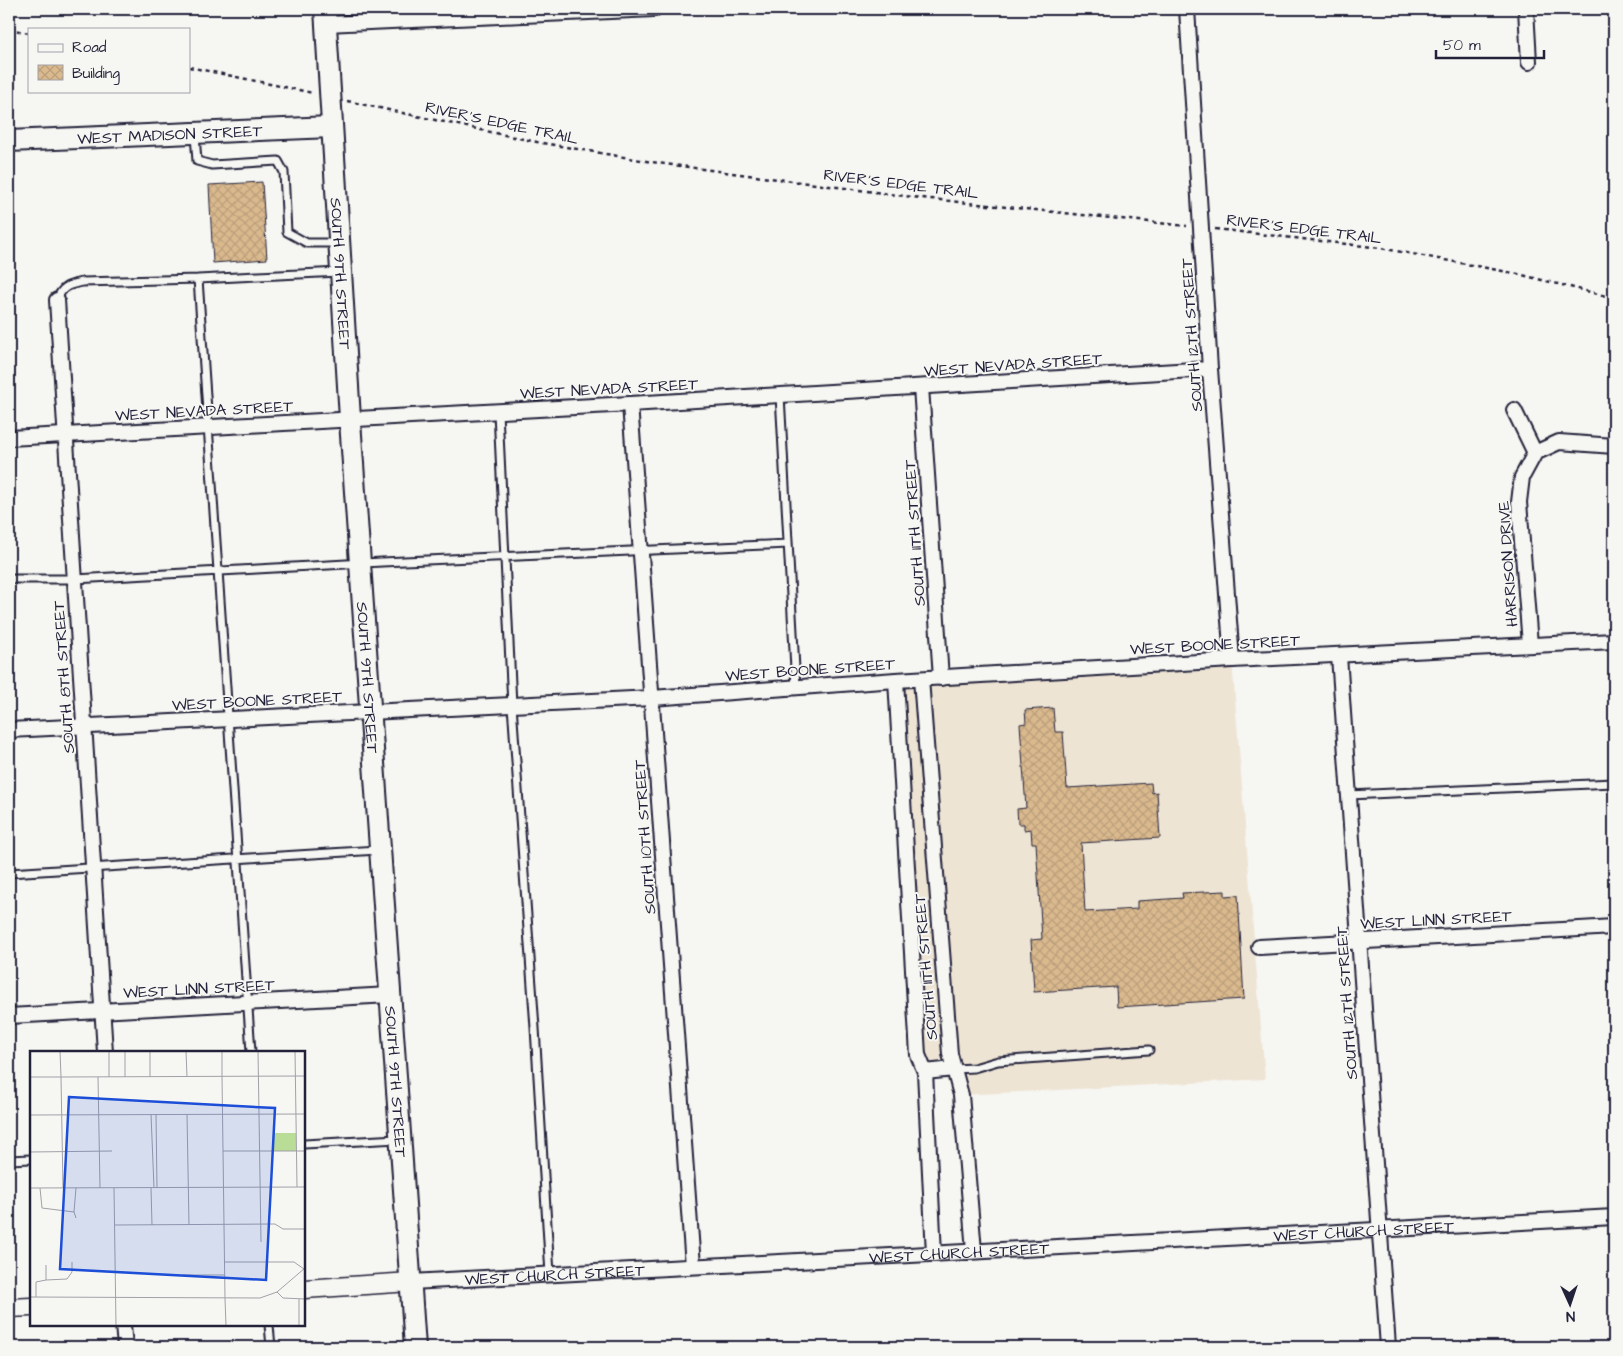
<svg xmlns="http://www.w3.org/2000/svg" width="1623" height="1356" font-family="'Architects Daughter',sans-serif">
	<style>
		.built { fill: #eee4d4 }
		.building { fill: url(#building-cross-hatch); stroke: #22223b }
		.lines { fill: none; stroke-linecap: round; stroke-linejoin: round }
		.service-casing { stroke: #22223b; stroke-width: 11 }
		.minor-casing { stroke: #22223b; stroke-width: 18 }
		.tertiary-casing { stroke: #22223b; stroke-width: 21 }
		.secondary-casing { stroke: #22223b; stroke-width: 24 }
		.path { stroke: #22223b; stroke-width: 2.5; stroke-dasharray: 4 4; stroke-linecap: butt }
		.service { stroke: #f6f6f2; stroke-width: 7 }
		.minor { stroke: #f6f6f2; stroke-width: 14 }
		.tertiary { stroke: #f6f6f2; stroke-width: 18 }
		.secondary { stroke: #f6f6f2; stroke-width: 20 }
		.labels { text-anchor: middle; stroke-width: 4; stroke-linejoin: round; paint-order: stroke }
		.street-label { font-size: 16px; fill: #22223b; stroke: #f6f6f2 }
		.inset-road { fill: none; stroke: #a1a1a9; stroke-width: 1 }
		.view { fill: #1d4ed8; fill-opacity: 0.15; stroke: #1d4ed8; stroke-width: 2.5 }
		.inset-edge { fill: none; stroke: #22223b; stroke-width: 2.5 }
	</style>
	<defs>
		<pattern id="building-cross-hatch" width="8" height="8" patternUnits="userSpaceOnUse" patternTransform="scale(1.25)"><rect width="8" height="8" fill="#dab98d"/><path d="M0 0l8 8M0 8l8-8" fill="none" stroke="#bb9f7b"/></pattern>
	</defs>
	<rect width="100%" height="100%" fill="#f6f6f2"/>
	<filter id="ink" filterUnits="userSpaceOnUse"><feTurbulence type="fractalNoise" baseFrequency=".02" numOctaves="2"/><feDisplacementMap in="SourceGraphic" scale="10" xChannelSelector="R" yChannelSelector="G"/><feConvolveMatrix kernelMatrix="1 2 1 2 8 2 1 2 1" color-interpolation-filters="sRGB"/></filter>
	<g filter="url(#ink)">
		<path class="built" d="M 1232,660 L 1265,1079 L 961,1095 L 924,1060 L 904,680 Z"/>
		<path class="building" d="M 262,182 L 267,259 L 213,263 L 209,185 Z
			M 1053,708 L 1055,732 L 1063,732 L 1067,788 L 1151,783 L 1152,793 L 1157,792 L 1160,838 L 1081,843 L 1085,912 L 1137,909 L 1137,901 L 1183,898 L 1182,893 L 1225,891 L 1225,896 L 1238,895 L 1244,999 L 1117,1007 L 1116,987 L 1034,992 L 1031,940 L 1042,939 L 1036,843 L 1032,843 L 1031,829 L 1024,830 L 1024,824 L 1018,824 L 1017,809 L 1026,808 L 1020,724 L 1026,723 L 1025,710 Z"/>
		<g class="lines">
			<g class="service-casing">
				<path id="service" d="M 195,135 L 197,161 L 212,165 L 278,161 L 284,172 L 287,232 L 307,243 L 338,243
					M 198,279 L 251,1052
					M 57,300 C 62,286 69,285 82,282 L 198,279 L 340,272
					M 780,395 L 796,687
					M 498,412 L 512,705 L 535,1028 L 550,1274
					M 9,579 L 75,579 L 382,562 L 788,544
					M 1349,795 L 1614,783
					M 9,873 L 378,850
					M 954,1069 L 974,1068 L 998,1061 L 1149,1050
					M 304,1144 L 398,1139
					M 9,1160 L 31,1159
					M 269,1325 L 271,1347"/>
			</g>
			<g class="minor-casing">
				<g id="minor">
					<path d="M 1187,9 L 1210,369 L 1232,660"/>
					<path d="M 1526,9 L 1529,62"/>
					<path d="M 326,24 L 654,9"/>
					<path d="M 57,300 L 105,1052"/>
					<path d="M 921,387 L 941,678"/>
					<path d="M 630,404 L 693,1266"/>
					<path d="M 1514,410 L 1535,453 L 1559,442 L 1614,446"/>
					<path d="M 9,438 L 630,404 L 1210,369"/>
					<path d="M 1530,645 L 1519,502 L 1522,477 L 1535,453"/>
					<path d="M 1339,656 L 1388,1347"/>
					<path d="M 921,679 L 950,1054 L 961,1095 L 974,1251"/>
					<path d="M 896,680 L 918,1055 L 925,1072 L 934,1254"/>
					<path d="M 9,730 L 652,698 L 896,680 L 1232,660 L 1614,641"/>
					<path d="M 1259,947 L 1614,927"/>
					<path d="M 9,1016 L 390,995"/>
					<path d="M 925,1072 L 954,1069"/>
					<path id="s1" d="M 411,1282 L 1614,1217"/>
					<path d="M 123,1325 L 125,1347"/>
				</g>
			</g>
			<g class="tertiary-casing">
				<path id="tertiary" d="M 304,1289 L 411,1282
					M 9,1308 L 31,1307"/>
			</g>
			<g class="secondary-casing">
				<g id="secondary">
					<path id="s2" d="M 325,9 L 351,435 L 415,1347"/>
					<path id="s3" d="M 9,141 L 331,127"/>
				</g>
			</g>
			<path class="path" d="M 9,29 L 29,33
				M 189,67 L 313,93
				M 347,101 L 537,142 L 658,163 L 912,197 L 1187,226
				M 1215,229 L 1381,248 L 1518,274 L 1614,298"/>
			<use href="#service" class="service"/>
			<use href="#minor" class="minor"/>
			<use href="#tertiary" class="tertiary"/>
			<use href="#secondary" class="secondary"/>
		</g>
	</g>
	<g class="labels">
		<g class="street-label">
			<text transform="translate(502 122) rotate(12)" y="6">RIVER'S EDGE TRAIL</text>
			<text dy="6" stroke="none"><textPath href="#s3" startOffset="161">WEST MADISON STREET</textPath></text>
			<text transform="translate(901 183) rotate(7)" y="6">RIVER'S EDGE TRAIL</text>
			<text transform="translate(1304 228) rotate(7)" y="6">RIVER'S EDGE TRAIL</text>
			<text dy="6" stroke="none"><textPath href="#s2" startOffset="265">SOUTH 9TH STREET</textPath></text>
			<text transform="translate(1191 335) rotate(-94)" y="6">SOUTH 12TH STREET</text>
			<text transform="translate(1013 364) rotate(-4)" y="6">WEST NEVADA STREET</text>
			<text transform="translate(609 388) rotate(-3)" y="6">WEST NEVADA STREET</text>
			<text transform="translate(204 410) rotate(-3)" y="6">WEST NEVADA STREET</text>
			<text transform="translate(914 533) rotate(-94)" y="6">SOUTH 11TH STREET</text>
			<text transform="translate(1507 564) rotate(-94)" y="6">HARRISON DRIVE</text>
			<text transform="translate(1215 644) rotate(-3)" y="6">WEST BOONE STREET</text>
			<text transform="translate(810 669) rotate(-4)" y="6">WEST BOONE STREET</text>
			<text transform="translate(63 677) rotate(-94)" y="6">SOUTH 8TH STREET</text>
			<text dy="6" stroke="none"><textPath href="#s2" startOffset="670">SOUTH 9TH STREET</textPath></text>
			<text transform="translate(257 700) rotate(-3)" y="6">WEST BOONE STREET</text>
			<text transform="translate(644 837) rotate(-94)" y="6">SOUTH 10TH STREET</text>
			<text transform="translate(1436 919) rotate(-3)" y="6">WEST LINN STREET</text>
			<text transform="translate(925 967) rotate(-95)" y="6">SOUTH 11TH STREET</text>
			<text transform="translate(199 988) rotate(-3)" y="6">WEST LINN STREET</text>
			<text transform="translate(1346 1003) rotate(-94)" y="6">SOUTH 12TH STREET</text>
			<text dy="6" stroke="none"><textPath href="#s2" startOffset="1075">SOUTH 9TH STREET</textPath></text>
			<text dy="6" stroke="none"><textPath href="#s1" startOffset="954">WEST CHURCH STREET</textPath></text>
			<text dy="6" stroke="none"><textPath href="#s1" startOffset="549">WEST CHURCH STREET</textPath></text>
			<text dy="6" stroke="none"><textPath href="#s1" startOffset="144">WEST CHURCH STREET</textPath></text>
		</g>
	</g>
	<g transform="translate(30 1051)">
		<rect width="275" height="275" fill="#f6f6f2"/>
		<path d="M 243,82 L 266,82 L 266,100 L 243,100 Z" fill="#b9dc96"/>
		<path class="inset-road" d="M 30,0 L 31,26 L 275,25M 79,0 L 79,26M 95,0 L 95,26M 120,0 L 120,26M 156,0 L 157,26M 192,0 L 192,25M 228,0 L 231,191M 265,0 L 267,136M 192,25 L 195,248M 0,26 L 31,26 L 33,137M 68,26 L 70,137M 121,63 L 124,137M 126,63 L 127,137M 157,63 L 159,174M 0,64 L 275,63M 193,100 L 275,100M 0,101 L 82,100M 0,137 L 275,136M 10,137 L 12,157 L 44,161 L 46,167M 84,137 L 86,275M 121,137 L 122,174M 44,161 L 46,137M 85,174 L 245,173 L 253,178 L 275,178M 195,211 L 264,211 L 274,218M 153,224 L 195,224M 16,229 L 37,228 L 42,221 L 42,211M 247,241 L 253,247 L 275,248M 0,246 L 230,247 L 247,241 L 275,217M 6,246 L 6,231 L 16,229 L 16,214M 195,248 L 196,275M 269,248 L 269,275"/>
		<path class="view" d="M 39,46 L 245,57 L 236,229 L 30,218 Z"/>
		<rect width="275" height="275" class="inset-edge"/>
	</g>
	<rect width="1623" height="1356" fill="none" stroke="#f6f6f2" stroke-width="30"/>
	<rect x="15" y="15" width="1593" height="1326" fill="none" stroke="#22223b" stroke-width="2" filter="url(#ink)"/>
	<rect x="28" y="28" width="162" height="65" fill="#f6f6f2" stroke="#a1a1a9"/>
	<rect x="38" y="44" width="25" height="8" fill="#f6f6f2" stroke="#a1a1a9"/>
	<text x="72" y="52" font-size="15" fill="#22223b">Road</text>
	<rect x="38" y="65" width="25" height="15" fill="url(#building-cross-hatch)" stroke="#a1a1a9"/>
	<text x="72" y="78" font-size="15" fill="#22223b">Building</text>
	<g transform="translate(1570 1304) rotate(177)" stroke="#f6f6f2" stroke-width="4" paint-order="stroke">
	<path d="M0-4L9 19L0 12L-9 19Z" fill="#22223b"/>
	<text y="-8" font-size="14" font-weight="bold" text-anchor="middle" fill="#22223b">N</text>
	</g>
	<path d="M1436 50v8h108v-8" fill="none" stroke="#22223b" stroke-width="2.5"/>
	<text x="1443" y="50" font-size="15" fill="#22223b" stroke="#f6f6f2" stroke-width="4" paint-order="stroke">50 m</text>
</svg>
